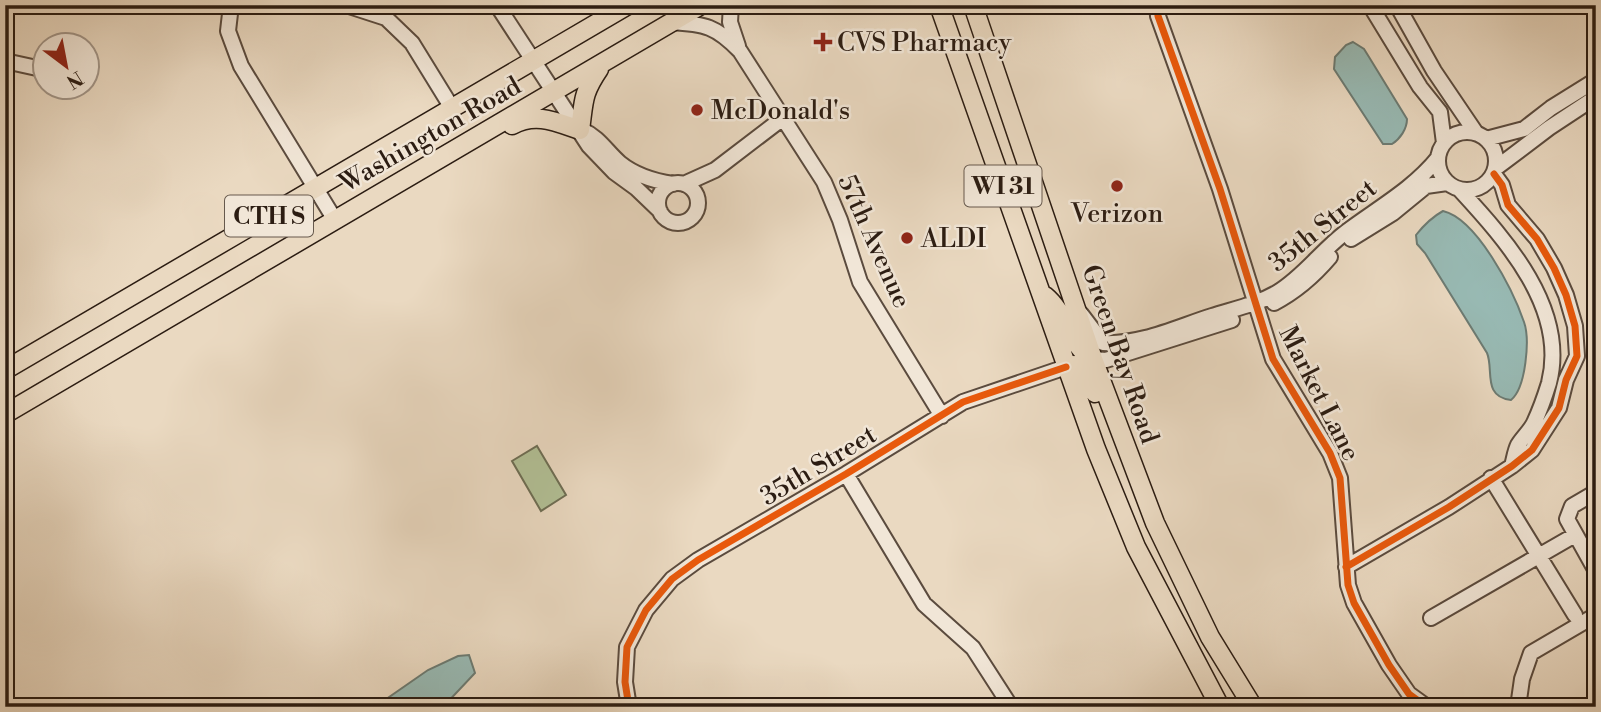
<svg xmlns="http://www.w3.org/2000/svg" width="1601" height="712" font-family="'Libre Bodoni',serif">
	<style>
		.green { fill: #b2c096; stroke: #6e6e54; stroke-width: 2 }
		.water { fill: #98bab4; stroke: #6c7b73; stroke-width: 2 }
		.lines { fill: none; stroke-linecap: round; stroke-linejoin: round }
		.minor-casing { stroke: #5b4b3e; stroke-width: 18 }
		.major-casing { stroke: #2b1c12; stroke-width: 21 }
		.minor { stroke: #f1e6d7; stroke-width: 14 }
		.major { stroke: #ead9c1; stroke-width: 18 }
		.cycleway-casing { stroke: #f1e6d7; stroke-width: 11 }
		.cycleway { stroke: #e8590c; stroke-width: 7 }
		.poi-dot { fill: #8f2418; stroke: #f1e6d7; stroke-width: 2.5 }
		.labels { text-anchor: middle; stroke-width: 5; stroke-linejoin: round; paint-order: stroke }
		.shield { fill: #f1e6d7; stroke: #66594d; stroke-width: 2 }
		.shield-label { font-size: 24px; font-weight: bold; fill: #2b1c12 }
		.poi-label { font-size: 26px; fill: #2b1c12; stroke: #f1e6d7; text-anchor: start }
		.street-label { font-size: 26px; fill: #2b1c12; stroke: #f1e6d7 }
	</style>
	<rect width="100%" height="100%" fill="#ead9c1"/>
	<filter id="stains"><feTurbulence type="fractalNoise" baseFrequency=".00286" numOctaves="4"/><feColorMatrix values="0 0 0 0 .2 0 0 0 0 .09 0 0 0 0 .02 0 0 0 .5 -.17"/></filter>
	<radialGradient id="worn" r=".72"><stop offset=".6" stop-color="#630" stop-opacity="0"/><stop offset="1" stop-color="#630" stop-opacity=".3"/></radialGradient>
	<path class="green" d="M 537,446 L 566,495 L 541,511 L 512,461 Z"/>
	<path class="water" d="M 1353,42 L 1364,49 L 1369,57 L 1407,119 C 1407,129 1400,139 1392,144 L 1383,144 L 1334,69 L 1335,57 L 1346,45 Z
		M 1443,211 C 1477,219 1513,290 1524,322 C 1530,339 1526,388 1511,400 C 1482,397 1494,369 1487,353 L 1425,253 L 1417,244 L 1416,235 C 1424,225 1432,217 1443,211 Z
		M 469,655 L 475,673 L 443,707 L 357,707 L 379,704 L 428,670 L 458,656 Z"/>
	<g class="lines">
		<g class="minor-casing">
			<path id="minor" d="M 231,5 L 228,31 L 241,66 L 335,220
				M 346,5 L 386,18 L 412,43 L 452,108
				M 497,5 L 589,146 L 614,172 L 636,188 L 660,211
				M 731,5 L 730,22 L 738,46
				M 1157,5 L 1158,16 L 1220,189 L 1273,359 L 1330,453 L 1340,478 L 1348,585 L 1354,603 L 1389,665 L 1409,694 L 1427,707
				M 1370,5 L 1420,87 L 1440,112 L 1444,143
				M 1397,5 L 1434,71 L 1476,133
				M 671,22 C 705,24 716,26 740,51 L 824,182 L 840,220 L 860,282 L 942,416
				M 5,61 L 46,70
				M 582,130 C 599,137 607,152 620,163 C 636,176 654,181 673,184
				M1438 161a29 29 0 1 1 58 0a29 29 0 1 1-58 0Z
				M 1486,139 L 1524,129 L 1551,108 L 1596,80
				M 1496,168 L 1549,128 L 1596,97
				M658 203a20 20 0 1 1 40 0a20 20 0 1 1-40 0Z
				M 684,184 L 715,170 L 783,118
				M 1460,190 C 1506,240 1568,309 1549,383 C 1545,396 1540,410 1534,423 C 1530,431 1523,437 1518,445 C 1515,451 1514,459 1512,466
				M 1351,239 L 1393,213 L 1426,186 L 1447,183
				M 1274,303 C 1297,291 1313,277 1330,257
				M 1081,314 L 1103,343 C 1140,345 1177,327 1212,316 C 1234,309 1258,304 1278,292 C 1304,276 1322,250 1346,232 C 1378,208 1413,189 1438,158
				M 1093,359 L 1106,360 L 1232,320
				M 846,474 L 924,604 L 973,648 L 1011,707
				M 1491,478 L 1575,615
				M 1596,492 L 1572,506 L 1567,519 L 1596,571
				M 1346,567 L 1449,507 L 1512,466 L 1532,450 L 1559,408 L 1566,380 L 1577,356 L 1575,326 L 1566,295 L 1554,268 L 1537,239 L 1508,205 L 1502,185 L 1494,174
				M 1431,618 L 1575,535
				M 629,707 L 625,682 L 627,647 L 646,610 L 672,579 L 698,560 L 846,474 L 963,402 L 1066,367
				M 1518,707 L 1522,679 L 1531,653 L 1596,615"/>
		</g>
		<g class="major-casing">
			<path id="major" d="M 939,5 L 1096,449 L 1136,547 L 1220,707
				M 973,5 L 1093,359 L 1155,523 L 1210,637 L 1253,707
				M 512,125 C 536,112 556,122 580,130 C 584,101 582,94 599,69
				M 1045,296 C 1067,314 1068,344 1093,359
				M 1066,367 L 1074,365 L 1080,367 L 1095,393
				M 5,370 L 628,5
				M 5,414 L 701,5"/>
		</g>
		<use href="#minor" class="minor"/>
		<use href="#major" class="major"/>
		<g class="cycleway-casing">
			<path id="cycleway" d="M 1157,5 L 1158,16 L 1220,189 L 1273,359 L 1330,453 L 1340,478 L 1348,585 L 1354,603 L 1389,665 L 1409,694 L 1427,707
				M 1346,567 L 1449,507 L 1512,466 L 1532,450 L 1559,408 L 1566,380 L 1577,356 L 1575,326 L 1566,295 L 1554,268 L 1537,239 L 1508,205 L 1502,185 L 1494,174
				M 629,707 L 625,682 L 627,647 L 646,610 L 672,579 L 698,560 L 846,474 L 963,402 L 1066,367"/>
		</g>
		<use href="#cycleway" class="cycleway"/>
	</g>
	<g class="poi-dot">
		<path d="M819.5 31.5h7v7h7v7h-7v7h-7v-7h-7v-7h7z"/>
		<circle cx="697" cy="110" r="7"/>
		<circle cx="1117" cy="186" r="7"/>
		<circle cx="907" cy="238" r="7"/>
	</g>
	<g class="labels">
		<g class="shield">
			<rect x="964.5" y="165.5" width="77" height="41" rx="5"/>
			<rect x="225" y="195.5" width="88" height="41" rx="5"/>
		</g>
		<g class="shield-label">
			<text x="1003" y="194">WI 31</text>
			<text x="269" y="224">CTH S</text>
		</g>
		<g class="poi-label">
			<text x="837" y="51">CVS Pharmacy</text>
			<text x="711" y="119">McDonald's</text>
			<text x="1117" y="222" text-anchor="middle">Verizon</text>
			<text x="921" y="247">ALDI</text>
		</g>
		<g class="street-label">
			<text transform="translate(430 134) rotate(-30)" y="9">Washington Road</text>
			<text transform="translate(1322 225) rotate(-39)" y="9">35th Street</text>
			<text transform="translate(875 241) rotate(66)" y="9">57th Avenue</text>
			<text transform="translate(1121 354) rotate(71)" y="9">Green Bay Road</text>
			<text transform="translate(1320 393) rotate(63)" y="9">Market Lane</text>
			<text transform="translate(818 465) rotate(-31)" y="9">35th Street</text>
		</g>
	</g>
	<rect width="1601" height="712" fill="none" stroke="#ead9c1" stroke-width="28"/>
	<rect x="7" y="7" width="1587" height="698" fill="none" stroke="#2b1c12" stroke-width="3.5"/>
	<rect x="14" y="14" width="1573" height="684" fill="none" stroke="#2b1c12" stroke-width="2"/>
	<g transform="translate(66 66) rotate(148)"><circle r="33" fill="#f1e6d7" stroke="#a29588" stroke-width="2"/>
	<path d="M0-5L12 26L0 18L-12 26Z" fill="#8f2418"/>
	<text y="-10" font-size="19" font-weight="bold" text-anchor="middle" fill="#2b1c12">N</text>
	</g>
	<rect width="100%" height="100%" filter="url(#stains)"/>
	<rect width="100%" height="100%" fill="url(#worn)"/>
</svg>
